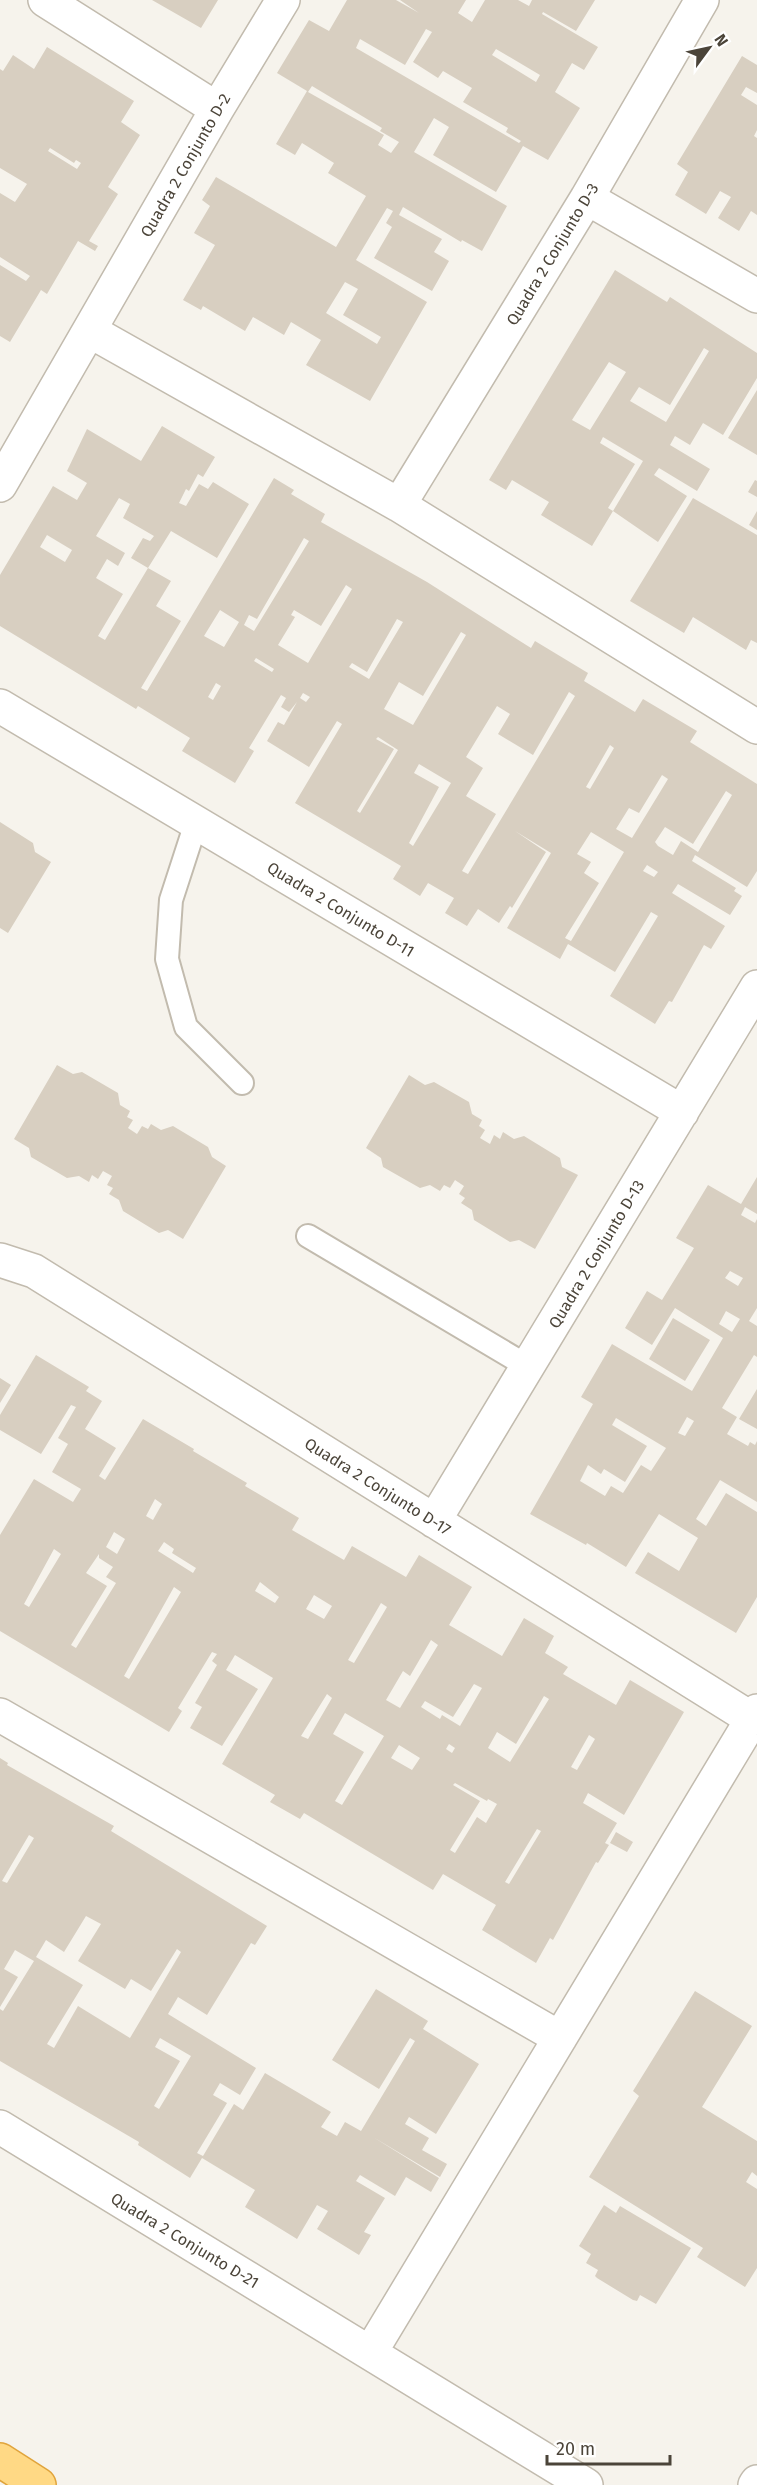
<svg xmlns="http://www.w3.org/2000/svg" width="757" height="2485" font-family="'Fira Sans',sans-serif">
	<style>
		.building { fill: #d8cfc1; fill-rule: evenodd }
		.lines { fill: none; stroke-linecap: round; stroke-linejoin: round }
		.service-casing { stroke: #c2bbae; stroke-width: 26 }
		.minor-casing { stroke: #c2bbae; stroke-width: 36 }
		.trunk-casing { stroke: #e0a43c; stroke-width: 36 }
		.service { stroke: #fff; stroke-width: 22 }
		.minor { stroke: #fff; stroke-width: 33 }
		.trunk { stroke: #ffd985; stroke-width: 33 }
		.labels { text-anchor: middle; stroke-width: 4.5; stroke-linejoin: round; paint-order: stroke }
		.street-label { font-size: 16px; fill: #4b4439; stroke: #fff }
	</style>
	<rect width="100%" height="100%" fill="#f6f3ec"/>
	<path class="building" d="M 152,0 L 218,0 L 201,28 Z
		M 347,0 L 396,0 L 419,13 L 400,0 L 466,0 L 458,13 L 472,22 L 485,0 L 518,0 L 529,6 L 532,0 L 595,0 L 576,31 L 543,12 L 542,14 L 598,47 L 584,70 L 572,63 L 555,92 L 580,108 L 548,160 L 523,146 L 496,192 L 433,155 L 449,127 L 434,118 L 414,152 L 507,206 L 482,251 L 462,240 L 461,242 L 403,207 L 399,215 L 442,239 L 434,252 L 449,261 L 432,291 L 374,258 L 392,227 L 386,223 L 393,211 L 387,208 L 356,260 L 427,302 L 370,401 L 306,365 L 321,340 L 291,322 L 284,335 L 253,317 L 245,331 L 203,306 L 201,310 L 183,300 L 215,245 L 194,233 L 210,206 L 202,200 L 216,177 L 336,247 L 366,196 L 328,173 L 334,163 L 302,143 L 295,155 L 276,144 L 307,91 L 277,73 L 309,20 L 329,31 ZM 426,29 L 432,32 L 413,62 L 438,78 L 443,71 L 472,88 L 463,102 L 508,128 L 506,132 L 521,141 L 519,143 L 356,48 L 360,39 L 405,65 ZM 496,49 L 540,75 L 536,82 L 492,55 ZM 312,86 L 382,128 L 380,131 L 399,142 L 391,153 L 378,145 L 384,135 L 308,92 ZM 345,282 L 358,289 L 343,315 L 381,337 L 377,344 L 326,313 Z
		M 47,47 L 134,101 L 121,122 L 140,135 L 108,187 L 118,194 L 89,241 L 98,246 L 95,251 L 78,241 L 47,294 L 41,290 L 10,342 L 0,336 L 0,265 L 26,281 L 30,276 L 0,257 L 0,193 L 15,202 L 27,184 L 0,168 L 0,69 L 3,71 L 13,55 L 34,69 ZM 50,148 L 74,163 L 76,160 L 81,163 L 77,169 L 48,151 Z
		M 742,56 L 757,65 L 757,93 L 746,87 L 741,95 L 757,105 L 757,130 L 754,136 L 757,138 L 757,215 L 751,211 L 739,231 L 718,218 L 731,197 L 720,191 L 706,214 L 675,195 L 688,172 L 677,164 Z
		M 615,270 L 667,302 L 670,297 L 757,353 L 757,378 L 723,435 L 703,423 L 690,445 L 675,436 L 670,445 L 710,469 L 697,491 L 659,468 L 654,475 L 687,496 L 658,542 L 613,511 L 592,546 L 541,515 L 549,502 L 512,480 L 506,490 L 489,480 ZM 704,348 L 709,351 L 666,422 L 630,401 L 639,387 L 670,405 ZM 609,362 L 626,372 L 590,430 L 572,420 ZM 603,437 L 643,461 L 613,511 L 608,508 L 635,464 L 600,443 Z
		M 757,390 L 757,455 L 728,438 Z
		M 162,426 L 215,457 L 203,477 L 198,474 L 189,491 L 186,489 L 179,503 L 186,506 L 199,484 L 208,489 L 213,482 L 249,504 L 217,558 L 171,531 L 148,568 L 131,558 L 143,538 L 150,541 L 154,536 L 123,518 L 130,504 L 119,498 L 96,536 L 125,553 L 118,566 L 107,559 L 96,578 L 123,594 L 98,636 L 105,640 L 148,568 L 171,581 L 156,606 L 181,621 L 141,688 L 147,691 L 274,478 L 294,490 L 291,494 L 325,514 L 321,522 L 427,582 L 531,648 L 535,641 L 588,673 L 584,681 L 635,712 L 643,699 L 697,731 L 690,742 L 757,784 L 757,871 L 747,887 L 695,855 L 692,861 L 736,888 L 734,891 L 742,896 L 730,915 L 678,884 L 672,893 L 725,926 L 711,949 L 704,945 L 672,1002 L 669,1001 L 655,1024 L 610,996 L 658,916 L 651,912 L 615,972 L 568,944 L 560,959 L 507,928 L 551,853 L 515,831 L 546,852 L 512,908 L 510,906 L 499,923 L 478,909 L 467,926 L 445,913 L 454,898 L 428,883 L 420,896 L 393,879 L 401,866 L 295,803 L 342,724 L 337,721 L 309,767 L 267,741 L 278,722 L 284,725 L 297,702 L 289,712 L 281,707 L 286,698 L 281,695 L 249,748 L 254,751 L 235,783 L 182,751 L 190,738 L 138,706 L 136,709 L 0,626 L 0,575 L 53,486 L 77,500 L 87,483 L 67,471 L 87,429 L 141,461 ZM 47,535 L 72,550 L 65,562 L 40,547 ZM 304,538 L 309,541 L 254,631 L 244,625 L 249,615 L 257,619 ZM 346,585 L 352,589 L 308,663 L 278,645 L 295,617 L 291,615 L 294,610 L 321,626 ZM 220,610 L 239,622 L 224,647 L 204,636 ZM 397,619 L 403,622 L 369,679 L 349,667 L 352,663 L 367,672 ZM 461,632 L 466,635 L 413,725 L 384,709 L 399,682 L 423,696 ZM 256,658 L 274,669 L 272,672 L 254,661 ZM 216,683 L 221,686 L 213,700 L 208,697 ZM 569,692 L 575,696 L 468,874 L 462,871 L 496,814 L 466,796 L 483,768 L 466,757 L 497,706 L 510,714 L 498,734 L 533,755 ZM 303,693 L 310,697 L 306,702 L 300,698 ZM 378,737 L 398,750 L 360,813 L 357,811 L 394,749 L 376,739 ZM 610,745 L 614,748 L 590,789 L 586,787 ZM 419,764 L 451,783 L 413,846 L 409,843 L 439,787 L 414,773 ZM 662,775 L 668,779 L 632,838 L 616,829 L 629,808 L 639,813 ZM 726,791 L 732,795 L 698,852 L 681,841 L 673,855 L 658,846 L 655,842 L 665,827 L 693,844 ZM 591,832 L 624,852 L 571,941 L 565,938 L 599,883 L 584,873 L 591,862 L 577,854 ZM 647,865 L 658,872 L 654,877 L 643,871 Z
		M 755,480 L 757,481 L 757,497 L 748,492 Z
		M 693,498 L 757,535 L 757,643 L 751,640 L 746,650 L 693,617 L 684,633 L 630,601 Z
		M 757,511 L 757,530 L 749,525 Z
		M 0,822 L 33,843 L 35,852 L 51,862 L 8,933 L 0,928 Z
		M 57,1065 L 73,1074 L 82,1072 L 118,1093 L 120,1105 L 130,1111 L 127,1117 L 133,1120 L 128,1128 L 137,1134 L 142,1126 L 148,1129 L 151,1124 L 161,1130 L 173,1126 L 208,1147 L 212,1157 L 226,1166 L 183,1239 L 168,1230 L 159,1233 L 123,1211 L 119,1200 L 109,1194 L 113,1188 L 107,1185 L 112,1176 L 103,1171 L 98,1179 L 92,1175 L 89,1182 L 79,1176 L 67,1178 L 31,1157 L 29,1148 L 14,1139 Z
		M 409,1075 L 425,1085 L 434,1082 L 469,1102 L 472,1114 L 482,1120 L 479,1126 L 485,1130 L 480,1138 L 490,1144 L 494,1135 L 500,1139 L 503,1132 L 514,1139 L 524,1136 L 560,1158 L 562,1167 L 578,1175 L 535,1249 L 519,1240 L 510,1242 L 474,1220 L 472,1210 L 461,1203 L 465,1198 L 459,1194 L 464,1186 L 455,1180 L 450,1188 L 444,1185 L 440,1191 L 430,1185 L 420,1188 L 383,1167 L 381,1158 L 366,1148 Z
		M 757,1177 L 757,1214 L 745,1207 L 741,1215 L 755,1223 L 757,1219 L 757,1308 L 749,1321 L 757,1326 L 757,1357 L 754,1355 L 722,1408 L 737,1417 L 727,1434 L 748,1446 L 750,1442 L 755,1445 L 757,1441 L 757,1502 L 720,1480 L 696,1519 L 706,1526 L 726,1493 L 757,1512 L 757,1597 L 736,1633 L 635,1573 L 648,1552 L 679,1571 L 698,1538 L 659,1514 L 626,1567 L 587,1543 L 586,1545 L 530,1514 L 593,1404 L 581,1397 L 612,1344 L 692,1391 L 723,1338 L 675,1308 L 652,1345 L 625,1328 L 647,1291 L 662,1300 L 694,1248 L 676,1238 L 708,1185 L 741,1204 ZM 730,1271 L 743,1278 L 738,1286 L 725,1278 ZM 726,1311 L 740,1319 L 732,1332 L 719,1324 ZM 687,1417 L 694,1421 L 685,1436 L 678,1433 ZM 616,1418 L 666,1448 L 651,1471 L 641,1465 L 623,1493 L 611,1486 L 605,1496 L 580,1481 L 588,1465 L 601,1474 L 604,1469 L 625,1482 L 647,1446 L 612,1425 Z
		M 673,1318 L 710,1340 L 685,1381 L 649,1359 Z
		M 36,1355 L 89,1387 L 86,1391 L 102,1401 L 85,1429 L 116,1448 L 99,1476 L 105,1480 L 143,1419 L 194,1449 L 193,1451 L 247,1483 L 245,1486 L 299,1518 L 292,1530 L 344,1560 L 352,1546 L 406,1577 L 419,1555 L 472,1587 L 449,1625 L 502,1656 L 524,1618 L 554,1636 L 545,1653 L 568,1667 L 563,1674 L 616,1705 L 630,1680 L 684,1712 L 624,1815 L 588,1793 L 583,1803 L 617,1823 L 605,1843 L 609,1845 L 598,1863 L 596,1862 L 553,1940 L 550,1938 L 536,1963 L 482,1930 L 496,1905 L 443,1874 L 433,1890 L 304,1813 L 300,1819 L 270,1802 L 275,1795 L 222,1764 L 273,1678 L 235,1655 L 226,1670 L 258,1689 L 222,1746 L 190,1728 L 202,1707 L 195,1703 L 217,1665 L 212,1661 L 217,1654 L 212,1652 L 178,1708 L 182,1711 L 169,1732 L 0,1631 L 0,1535 L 34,1479 L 73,1502 L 81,1489 L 52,1472 L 68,1444 L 58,1438 L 76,1407 L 71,1405 L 41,1454 L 0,1430 L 0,1415 ZM 155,1499 L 162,1504 L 153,1520 L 146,1516 ZM 114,1532 L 125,1539 L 117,1554 L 106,1547 ZM 164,1542 L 174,1549 L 172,1553 L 196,1568 L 193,1573 L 158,1551 ZM 54,1549 L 61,1554 L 29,1607 L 24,1604 ZM 99,1554 L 99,1558 L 113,1567 L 106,1577 L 116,1583 L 76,1648 L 71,1645 L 107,1586 L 86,1573 ZM 260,1582 L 279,1597 L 275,1603 L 255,1591 ZM 174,1587 L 181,1592 L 129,1679 L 124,1676 ZM 314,1595 L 332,1606 L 324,1619 L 306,1609 ZM 381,1603 L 387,1607 L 354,1663 L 348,1660 ZM 431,1640 L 438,1645 L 400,1708 L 386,1700 L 403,1671 L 410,1676 ZM 474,1684 L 482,1688 L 460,1726 L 442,1715 L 440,1719 L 421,1707 L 425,1701 L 453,1717 ZM 327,1694 L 332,1698 L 308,1739 L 301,1736 ZM 544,1696 L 549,1699 L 510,1762 L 488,1748 L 497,1732 L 516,1744 ZM 345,1713 L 384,1736 L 342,1805 L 335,1801 L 364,1752 L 333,1734 ZM 589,1735 L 595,1739 L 577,1770 L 571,1767 ZM 449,1744 L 455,1748 L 452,1753 L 446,1749 ZM 399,1745 L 420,1758 L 412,1770 L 391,1758 ZM 455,1783 L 487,1801 L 488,1799 L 497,1804 L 486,1823 L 477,1817 L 455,1853 L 450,1850 L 480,1801 L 453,1785 ZM 537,1829 L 541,1831 L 509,1884 L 505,1882 Z
		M 0,1378 L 11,1385 L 0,1403 Z
		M 757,1389 L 757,1429 L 739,1419 Z
		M 0,1758 L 8,1763 L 7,1765 L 114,1826 L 111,1831 L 267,1926 L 255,1945 L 251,1943 L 207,2015 L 178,1997 L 168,2014 L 256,2068 L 240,2095 L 220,2083 L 213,2095 L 227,2103 L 197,2153 L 203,2156 L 234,2104 L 243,2110 L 265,2073 L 331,2112 L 321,2127 L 337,2136 L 345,2122 L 361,2131 L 415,2041 L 410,2038 L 379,2089 L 332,2060 L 376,1989 L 428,2021 L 423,2029 L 479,2064 L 436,2134 L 409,2117 L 405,2124 L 429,2138 L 422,2150 L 447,2164 L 440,2177 L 373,2137 L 439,2178 L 431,2192 L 406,2177 L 395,2196 L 360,2175 L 356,2181 L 385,2198 L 364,2232 L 371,2235 L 359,2255 L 317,2229 L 328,2211 L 317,2205 L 297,2239 L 245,2207 L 255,2190 L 202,2158 L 190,2178 L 138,2145 L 139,2142 L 0,2061 L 0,2009 L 3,2011 L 34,1961 L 15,1950 L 4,1969 L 18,1977 L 0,2007 ZM 29,1835 L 34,1838 L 7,1883 L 2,1881 ZM 86,1916 L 101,1924 L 78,1961 L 125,1989 L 131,1979 L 151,1991 L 177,1949 L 181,1952 L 130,2038 L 78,2006 L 54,2048 L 47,2044 L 83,1985 L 36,1957 L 46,1940 L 64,1952 ZM 160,2038 L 191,2056 L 159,2109 L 154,2106 L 180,2061 L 155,2047 Z
		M 616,1832 L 633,1842 L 627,1852 L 610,1843 Z
		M 695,1991 L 752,2026 L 702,2107 L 757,2141 L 757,2176 L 752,2172 L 746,2182 L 757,2189 L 757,2268 L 745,2287 L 697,2257 L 703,2248 L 589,2177 L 639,2096 L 633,2091 Z
		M 604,2205 L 616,2213 L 620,2206 L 691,2248 L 656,2304 L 640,2295 L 637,2301 L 633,2300 L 597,2278 L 595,2276 L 598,2270 L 586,2263 L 591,2254 L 579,2246 Z"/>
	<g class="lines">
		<g class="service-casing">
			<path id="service" d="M 196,823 L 171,900 L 167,959 L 186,1027 L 242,1083
				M 308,1236 L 527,1366"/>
		</g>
		<g class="minor-casing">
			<path id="minor" d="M 45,0 L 217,109
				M 587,198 L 757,296
				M 90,331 L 399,505 L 757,727
				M 0,485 L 217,109 L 283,0
				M 399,505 L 587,198 L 702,0
				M 0,706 L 682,1112
				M 0,1260 L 34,1271 L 752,1719
				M 434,1521 L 757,987
				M 0,1715 L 560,2038
				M 0,2127 L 586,2485
				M 370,2353 L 757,1711
				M 755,2485 L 757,2482"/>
		</g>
		<g class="trunk-casing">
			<path id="trunk" d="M 0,2460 L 39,2485"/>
		</g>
		<use href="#service" class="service"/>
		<use href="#minor" class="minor"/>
		<use href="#trunk" class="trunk"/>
	</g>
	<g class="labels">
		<g class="street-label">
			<text transform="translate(185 165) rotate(-60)" y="6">Quadra 2 Conjunto D-2</text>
			<text transform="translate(552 254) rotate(-59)" y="6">Quadra 2 Conjunto D-3</text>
			<text transform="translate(341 909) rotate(31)" y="6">Quadra 2 Conjunto D-11</text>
			<text transform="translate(596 1254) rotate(-59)" y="6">Quadra 2 Conjunto D-13</text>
			<text transform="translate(378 1486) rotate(32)" y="6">Quadra 2 Conjunto D-17</text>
			<text transform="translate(185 2240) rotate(31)" y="6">Quadra 2 Conjunto D-21</text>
		</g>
	</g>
	<g transform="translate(709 48) rotate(57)" stroke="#ffffff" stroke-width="4.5" paint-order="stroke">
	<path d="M0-4.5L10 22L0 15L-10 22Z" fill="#4b4439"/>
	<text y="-9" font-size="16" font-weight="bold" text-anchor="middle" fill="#4b4439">N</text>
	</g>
	<path d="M547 2455v9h123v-9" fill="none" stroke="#4b4439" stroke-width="3"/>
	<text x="556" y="2455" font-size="18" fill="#4b4439" stroke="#ffffff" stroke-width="4.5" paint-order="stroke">20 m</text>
</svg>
